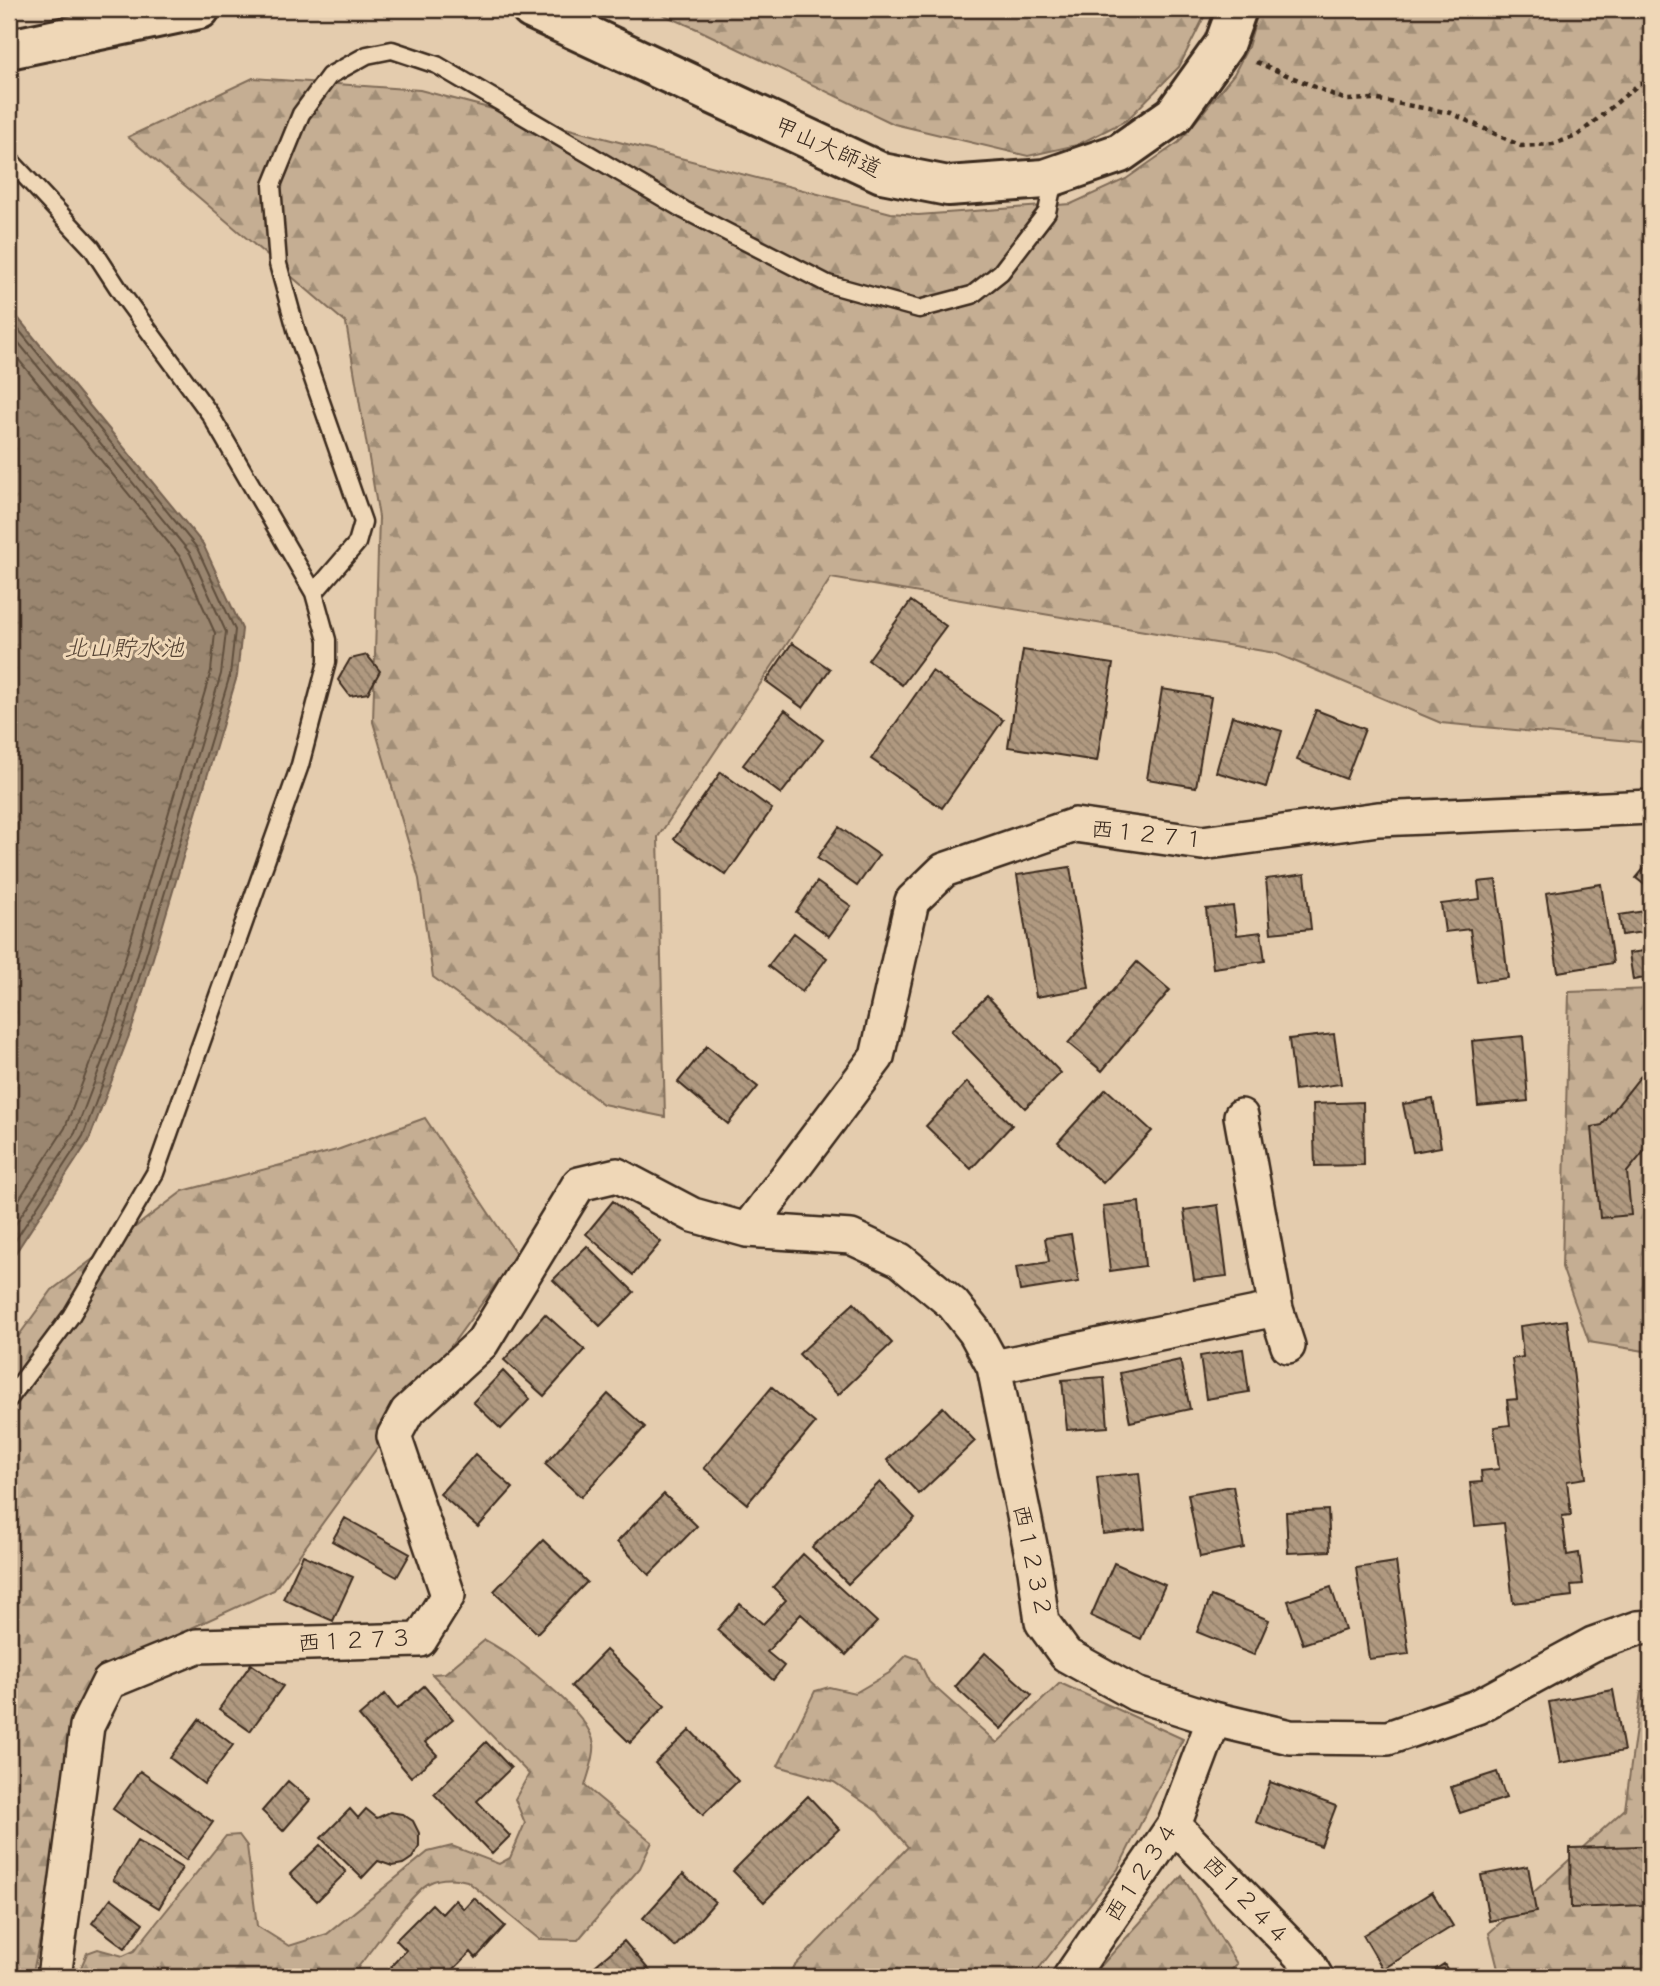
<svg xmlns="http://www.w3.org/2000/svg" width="1660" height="1986" font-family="'Playpen Sans','Klee One',sans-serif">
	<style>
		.forest { fill: url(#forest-firs); stroke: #806c58; stroke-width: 2 }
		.water { fill: url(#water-ripples); stroke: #74614f; stroke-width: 2 }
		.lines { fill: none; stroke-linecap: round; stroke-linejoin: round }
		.shore { stroke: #614f3e; stroke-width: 2 }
		.building { fill: url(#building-back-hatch); stroke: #3b2a1e; stroke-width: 2 }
		.lane-casing { stroke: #3b2a1e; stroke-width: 21 }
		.street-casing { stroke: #3b2a1e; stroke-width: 38 }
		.secondary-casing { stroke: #3b2a1e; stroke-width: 44 }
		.path { stroke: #3b2a1e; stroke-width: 4.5; stroke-dasharray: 5 5; stroke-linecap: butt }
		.lane { stroke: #efd7b7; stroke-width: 16 }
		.street { stroke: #efd7b7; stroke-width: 33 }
		.secondary { stroke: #efd7b7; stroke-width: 38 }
		.labels { text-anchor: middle; stroke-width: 6; stroke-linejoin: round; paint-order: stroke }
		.street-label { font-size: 23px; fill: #3b2a1e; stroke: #efd7b7 }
		.water-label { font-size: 24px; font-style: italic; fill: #534132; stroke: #efd7b7 }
	</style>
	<defs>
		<pattern id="forest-firs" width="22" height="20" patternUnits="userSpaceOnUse" patternTransform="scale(1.75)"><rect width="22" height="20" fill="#c5ae93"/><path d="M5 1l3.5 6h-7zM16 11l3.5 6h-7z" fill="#a18e77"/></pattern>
		<pattern id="water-ripples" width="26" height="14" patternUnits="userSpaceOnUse" patternTransform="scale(1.75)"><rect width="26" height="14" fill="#9a866f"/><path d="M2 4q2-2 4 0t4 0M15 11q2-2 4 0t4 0" fill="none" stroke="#7f6e5b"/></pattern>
		<pattern id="building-back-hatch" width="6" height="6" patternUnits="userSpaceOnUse" patternTransform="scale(1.75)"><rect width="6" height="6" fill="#b09980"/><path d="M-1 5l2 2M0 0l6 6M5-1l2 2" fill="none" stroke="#907d68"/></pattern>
	</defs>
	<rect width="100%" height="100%" fill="#e4ccae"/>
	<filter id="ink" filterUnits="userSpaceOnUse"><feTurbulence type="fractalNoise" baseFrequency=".0143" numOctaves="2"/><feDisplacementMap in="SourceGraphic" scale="14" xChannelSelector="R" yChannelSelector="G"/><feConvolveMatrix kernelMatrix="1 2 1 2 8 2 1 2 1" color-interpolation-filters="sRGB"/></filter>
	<g filter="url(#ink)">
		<path class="forest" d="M 650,9 L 1208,9 L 1179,67 L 1127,120 L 1077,145 L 1028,156 L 894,124 L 697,29 Z
			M 1259,9 L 1651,9 L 1651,743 L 1441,723 L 1275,653 L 831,578 L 658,837 L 665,1117 L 603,1104 L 433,977 L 419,879 L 373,722 L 379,517 L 346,323 L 128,137 L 253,78 L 420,90 L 891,213 L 918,215 L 1071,204 L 1126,179 L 1179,142 L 1234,74 L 1248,47 Z
			M 1651,989 L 1651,1352 L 1589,1342 L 1562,1267 L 1569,992 Z
			M 425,1118 L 517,1255 L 274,1590 L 96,1672 L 32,1977 L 9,1977 L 9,1349 L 52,1290 L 183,1191 L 337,1150 Z
			M 485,1640 C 514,1656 588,1710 594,1744 C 596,1756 588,1774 585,1786 L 652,1842 L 640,1868 L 578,1940 L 539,1939 L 467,1881 C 455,1878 441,1877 429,1883 C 412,1892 372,1950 358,1967 L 360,1977 L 77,1977 L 87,1953 L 98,1949 L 123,1956 L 134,1951 L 226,1836 L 239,1835 L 247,1846 L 257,1926 L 289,1946 L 327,1934 L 428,1852 L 452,1846 L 499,1864 L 510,1858 L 525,1823 L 515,1799 L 529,1774 L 432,1674 L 445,1673 Z
			M 907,1655 L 918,1659 L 929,1682 L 997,1743 L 1060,1683 L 1183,1739 L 1118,1869 L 1032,1977 L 784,1977 L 908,1847 L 878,1812 L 834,1782 L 778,1766 L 815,1691 L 829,1687 L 855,1693 L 889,1673 Z
			M 1651,1689 L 1651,1977 L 1500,1977 L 1489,1933 L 1625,1809 L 1641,1691 Z
			M 1182,1876 L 1237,1964 L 1225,1977 L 1091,1977 Z"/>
		<path class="water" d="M 9,307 L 203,544 L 242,629 L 237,676 L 133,1025 L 89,1140 L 9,1263 Z"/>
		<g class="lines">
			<path class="shore" d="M 9,318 L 197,548 L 235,630 L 230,675 L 126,1022 L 83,1136 L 9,1250
				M 9,331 L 190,553 L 226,632 L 221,674 L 118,1020 L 75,1133 L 9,1234
				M 9,348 L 181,558 L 215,633 L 211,671 L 108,1016 L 65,1128 L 9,1215"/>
		</g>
		<path class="building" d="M 911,601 L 946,626 L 902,685 L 868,660 Z
			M 792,643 L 830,669 L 803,708 L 766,681 Z
			M 1023,650 L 1113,664 L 1097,761 L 1008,747 Z
			M 367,655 L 380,671 L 368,693 L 350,696 L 338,680 L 350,659 Z
			M 932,671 L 1003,720 L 942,808 L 871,759 Z
			M 1162,689 L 1211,697 L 1196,787 L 1147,779 Z
			M 785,710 L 823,740 L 781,794 L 743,765 Z
			M 1316,710 L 1365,729 L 1346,779 L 1297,760 Z
			M 1232,716 L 1282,731 L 1266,787 L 1216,772 Z
			M 721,772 L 772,809 L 726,875 L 674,839 Z
			M 839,827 L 879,855 L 857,886 L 817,858 Z
			M 1651,860 L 1651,890 L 1636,878 Z
			M 1070,867 L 1089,988 L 1036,997 L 1017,875 Z
			M 1305,874 L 1311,929 L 1271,933 L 1266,879 Z
			M 1496,880 L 1508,978 L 1477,982 L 1470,929 L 1445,932 L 1441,904 L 1480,899 L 1478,882 Z
			M 817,882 L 851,906 L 829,936 L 796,912 Z
			M 1601,884 L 1613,963 L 1558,972 L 1546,893 Z
			M 1233,906 L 1237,935 L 1261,932 L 1265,961 L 1213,968 L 1206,909 Z
			M 1651,910 L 1651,931 L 1622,935 L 1619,915 Z
			M 794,933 L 827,958 L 802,992 L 768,966 Z
			M 1651,950 L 1651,977 L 1633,980 L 1629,953 Z
			M 1137,962 L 1170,990 L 1102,1071 L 1068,1043 Z
			M 987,996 L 1061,1073 L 1025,1108 L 951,1031 Z
			M 1334,1034 L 1341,1084 L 1295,1090 L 1289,1039 Z
			M 1523,1036 L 1528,1101 L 1478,1106 L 1472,1041 Z
			M 707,1046 L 758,1087 L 728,1124 L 678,1082 Z
			M 1651,1063 L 1651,1143 L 1627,1172 L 1631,1215 L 1600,1218 L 1592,1127 L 1602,1125 Z
			M 967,1082 L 1012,1125 L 971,1169 L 926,1126 Z
			M 1106,1089 L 1152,1131 L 1103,1183 L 1058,1142 Z
			M 1433,1099 L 1441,1147 L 1413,1152 L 1403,1104 Z
			M 1363,1102 L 1364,1165 L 1315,1166 L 1313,1104 Z
			M 613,1201 L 661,1242 L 633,1275 L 586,1234 Z
			M 1139,1202 L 1145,1266 L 1110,1271 L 1103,1206 Z
			M 1218,1205 L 1227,1276 L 1194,1280 L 1184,1210 Z
			M 1071,1234 L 1079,1282 L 1020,1291 L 1016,1267 L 1049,1262 L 1045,1238 Z
			M 587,1246 L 634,1292 L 600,1326 L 553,1280 Z
			M 854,1303 L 892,1343 L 838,1395 L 799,1354 Z
			M 545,1314 L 585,1350 L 544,1396 L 504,1360 Z
			M 1567,1320 L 1586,1478 L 1567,1481 L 1571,1515 L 1562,1516 L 1567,1555 L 1579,1553 L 1583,1584 L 1571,1585 L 1572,1596 L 1513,1603 L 1504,1523 L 1475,1526 L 1470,1483 L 1482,1482 L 1481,1471 L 1499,1469 L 1494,1427 L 1510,1425 L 1507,1400 L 1517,1399 L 1512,1359 L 1523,1357 L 1520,1326 Z
			M 1243,1349 L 1249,1392 L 1206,1399 L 1200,1356 Z
			M 1180,1360 L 1190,1409 L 1130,1422 L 1120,1373 Z
			M 503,1371 L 530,1399 L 501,1429 L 473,1402 Z
			M 1104,1377 L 1108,1427 L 1067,1430 L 1062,1380 Z
			M 772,1387 L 815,1423 L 747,1504 L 704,1468 Z
			M 608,1394 L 645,1427 L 581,1497 L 545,1464 Z
			M 943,1407 L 975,1441 L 919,1494 L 887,1460 Z
			M 475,1454 L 513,1488 L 478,1527 L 440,1494 Z
			M 1139,1473 L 1145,1529 L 1103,1534 L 1097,1477 Z
			M 880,1482 L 915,1518 L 848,1584 L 812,1547 Z
			M 1233,1486 L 1244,1548 L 1200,1557 L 1188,1494 Z
			M 664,1494 L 697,1526 L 649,1575 L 617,1542 Z
			M 1328,1510 L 1330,1551 L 1288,1553 L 1286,1512 Z
			M 345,1518 L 410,1554 L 397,1577 L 332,1541 Z
			M 543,1540 L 587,1582 L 537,1633 L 494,1591 Z
			M 803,1554 L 877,1622 L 846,1655 L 801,1614 L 767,1652 L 784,1666 L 773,1680 L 717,1630 L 740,1604 L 763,1624 L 786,1600 L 773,1587 Z
			M 303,1555 L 353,1577 L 333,1621 L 283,1599 Z
			M 1396,1562 L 1409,1654 L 1369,1659 L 1356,1568 Z
			M 1114,1563 L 1165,1585 L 1141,1639 L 1091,1616 Z
			M 1331,1587 L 1345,1630 L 1303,1644 L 1288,1601 Z
			M 1211,1596 L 1269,1620 L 1254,1655 L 1197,1632 Z
			M 606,1650 L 665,1706 L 630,1743 L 571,1686 Z
			M 985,1653 L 1032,1695 L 1001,1729 L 955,1687 Z
			M 251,1664 L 283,1686 L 250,1731 L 219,1709 Z
			M 424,1686 L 453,1719 L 425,1742 L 437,1755 L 411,1777 L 359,1716 L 385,1694 L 397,1709 Z
			M 1613,1690 L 1624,1751 L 1560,1763 L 1549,1702 Z
			M 199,1719 L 233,1745 L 204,1784 L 170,1758 Z
			M 690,1730 L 738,1781 L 703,1815 L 655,1763 Z
			M 486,1742 L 511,1768 L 477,1801 L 510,1836 L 492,1854 L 434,1794 Z
			M 140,1771 L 213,1822 L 186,1860 L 113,1809 Z
			M 1497,1772 L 1506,1798 L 1460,1813 L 1451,1787 Z
			M 288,1781 L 310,1800 L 283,1831 L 262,1811 Z
			M 1270,1782 L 1336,1806 L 1321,1846 L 1256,1822 Z
			M 808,1796 L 839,1829 L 764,1902 L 733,1871 Z
			M 350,1809 L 358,1818 L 366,1809 L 377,1818 L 390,1812 L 402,1814 L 413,1821 L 419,1833 L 419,1847 L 412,1858 L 403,1864 L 392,1866 L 378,1861 L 362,1878 L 321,1838 Z
			M 137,1841 L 182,1868 L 159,1908 L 113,1880 Z
			M 320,1845 L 346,1872 L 317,1901 L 290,1874 Z
			M 1642,1846 L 1644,1905 L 1571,1908 L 1570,1848 Z
			M 1528,1866 L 1536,1912 L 1489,1921 L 1481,1875 Z
			M 683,1874 L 715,1902 L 675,1947 L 643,1918 Z
			M 1432,1892 L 1453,1926 L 1383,1969 L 1363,1935 Z
			M 111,1898 L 143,1923 L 125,1948 L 92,1923 Z
			M 474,1898 L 505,1926 L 476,1958 L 471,1952 L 446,1977 L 433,1977 L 427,1971 L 421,1977 L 386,1977 L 383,1975 L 406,1950 L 396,1940 L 432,1904 L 442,1914 L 455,1900 L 464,1909 Z
			M 624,1941 L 655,1977 L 582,1977 Z
			M 1444,1964 L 1452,1977 L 1424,1977 Z"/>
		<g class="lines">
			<g class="lane-casing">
				<path id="lane" d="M 9,159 L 92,248 L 124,297 L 210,414 L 314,593 L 327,640 L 327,662 L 300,765 L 155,1173 L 71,1316 L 9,1399
					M 314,593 L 357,543 L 363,522 L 297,333 L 278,264 L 272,185 L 301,114 L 329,76 L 367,55 L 392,50 L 437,65 L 684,210 L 828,284 L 919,309 L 972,295 L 1001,272 L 1047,212 L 1054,179"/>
			</g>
			<g class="street-casing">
				<path id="street" d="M 1241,1116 L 1276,1309 L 1288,1346
					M 747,1230 L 877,1057 L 912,901 L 944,870 L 1075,825 L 1202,843 L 1378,819 L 1651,807
					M 994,1367 L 1276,1309
					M 1174,1825 L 1308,1963 L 1316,1977
					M 54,1977 L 87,1726 L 109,1682 L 197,1646 L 420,1640 L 448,1595 L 394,1436 L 407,1412 L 482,1343 L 579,1184 L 617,1175 L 693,1215 L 747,1230 L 851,1237 L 900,1260 L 953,1304 L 975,1332 L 994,1367 L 1035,1570 L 1042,1622 L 1066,1655 L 1136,1694 L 1214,1719 L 1290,1737 L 1388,1738 L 1477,1707 L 1593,1644 L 1638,1628 L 1651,1627
					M 1070,1977 L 1174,1825 L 1214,1719"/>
			</g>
			<g class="secondary-casing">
				<path id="secondary" d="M 531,9 L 882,173 L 948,186 L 1045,179 L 1120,153 L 1174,115 L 1224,45 L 1237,9
					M 9,49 L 200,9"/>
			</g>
			<path class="path" d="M 1256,62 L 1346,100 L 1373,99 L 1451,113 L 1521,146 L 1553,144 L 1577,136 L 1639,84 L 1651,83"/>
			<use href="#lane" class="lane"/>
			<use href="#street" class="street"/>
			<use href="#secondary" class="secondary"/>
		</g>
	</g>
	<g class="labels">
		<g class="street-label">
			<text transform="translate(828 147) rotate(24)" y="8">甲山大師道</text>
			<text transform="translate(1148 834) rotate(6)" y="8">西１２７１</text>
			<text transform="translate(1033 1561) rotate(78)" y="8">西１２３２</text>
			<text transform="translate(355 1640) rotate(-3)" y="8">西１２７３</text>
			<text transform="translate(1141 1871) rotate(-57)" y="8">西１２３４</text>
			<text transform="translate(1247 1900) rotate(46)" y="8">西１２４４</text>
		</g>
		<g class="water-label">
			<text x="124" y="656">北山貯水池</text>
		</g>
	</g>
	<rect width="1660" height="1986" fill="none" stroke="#efd7b7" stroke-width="35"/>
	<rect x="18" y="18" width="1625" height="1951" fill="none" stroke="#3b2a1e" stroke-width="2.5" filter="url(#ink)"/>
</svg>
